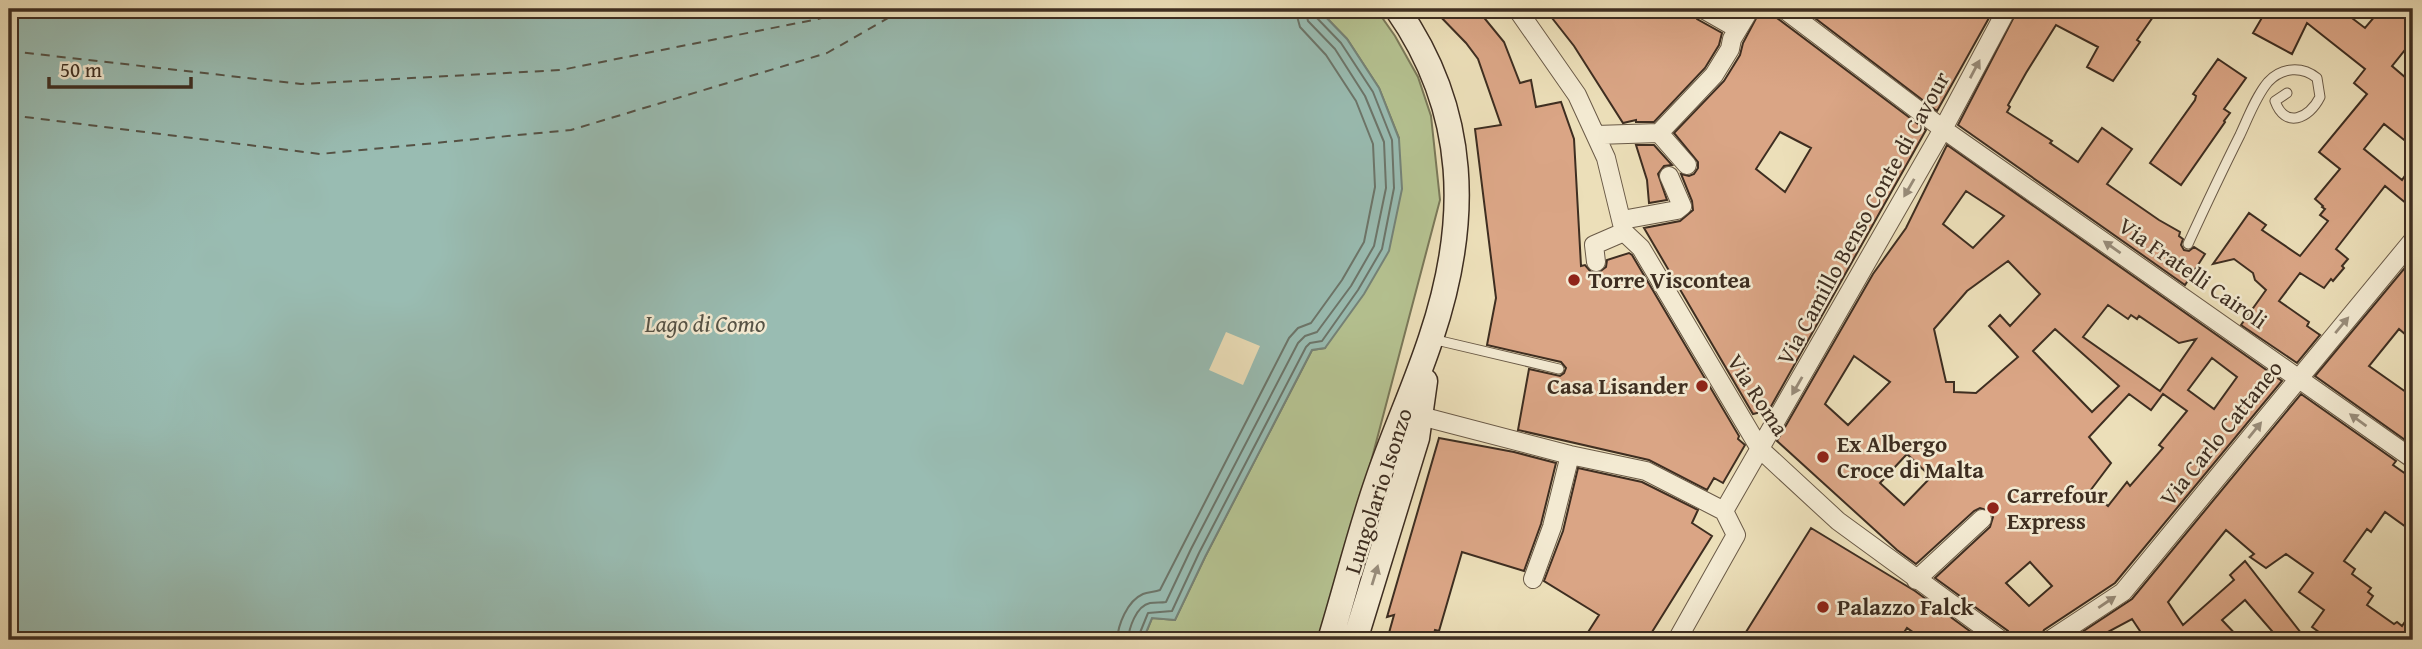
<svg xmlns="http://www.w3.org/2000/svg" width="2422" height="649" font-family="'Gentium Book Plus',serif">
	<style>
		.green { fill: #b5c291; stroke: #7a7859; stroke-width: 2 }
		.water { fill: #99bcb2; stroke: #758378; stroke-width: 2 }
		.pier { fill: #ecdfb9 }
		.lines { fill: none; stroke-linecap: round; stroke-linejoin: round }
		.shore { stroke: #6c756a; stroke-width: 2 }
		.ferry { stroke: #555245; stroke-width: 2; stroke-dasharray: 9 7; stroke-linecap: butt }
		.building { fill: #daa585; stroke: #3e2e21; stroke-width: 2; fill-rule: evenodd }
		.lane-casing { stroke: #6a5a47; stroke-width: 11 }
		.street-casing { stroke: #6a5a47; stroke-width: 20 }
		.secondary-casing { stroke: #3e2e21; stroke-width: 27 }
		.lane { stroke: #f3ead2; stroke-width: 9 }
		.street { stroke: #f3ead2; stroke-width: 18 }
		.secondary { stroke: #f3ead2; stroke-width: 24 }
		.oneway { fill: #988c7a }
		.poi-dot { fill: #8f2418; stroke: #f3ead2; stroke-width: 2.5 }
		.labels { text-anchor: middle; stroke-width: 5; stroke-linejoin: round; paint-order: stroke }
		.street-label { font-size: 23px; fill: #3e2e21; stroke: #f3ead2 }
		.poi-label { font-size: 23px; font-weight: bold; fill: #3e2e21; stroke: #f3ead2; text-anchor: start }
		.water-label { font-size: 24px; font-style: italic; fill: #555245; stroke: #f3ead2 }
	</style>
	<rect width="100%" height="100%" fill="#ecdfb9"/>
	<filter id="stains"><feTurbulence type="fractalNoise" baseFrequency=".00286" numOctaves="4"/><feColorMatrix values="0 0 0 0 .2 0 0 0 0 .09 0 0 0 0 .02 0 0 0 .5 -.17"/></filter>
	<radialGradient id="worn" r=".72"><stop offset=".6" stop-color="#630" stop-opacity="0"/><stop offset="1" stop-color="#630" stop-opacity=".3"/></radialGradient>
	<path class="green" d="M 1318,9 L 1376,9 L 1395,36 L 1418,77 L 1431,116 L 1440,200 L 1324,640 L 1143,640 L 1152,618 L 1175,620 L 1205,557 L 1312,350 L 1325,348 L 1399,138 L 1379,88 L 1347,39 Z"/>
	<path class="water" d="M 9,9 L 1318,9 L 1347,39 L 1379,88 L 1399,139 L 1402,189 L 1389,251 L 1364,294 L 1325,348 L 1312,350 L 1205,557 L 1175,620 L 1152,618 L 1143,640 L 9,640 Z"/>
	<path class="pier" d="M 1226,332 L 1260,346 L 1243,385 L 1209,370 Z"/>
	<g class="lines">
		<path class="shore" d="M 1117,640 C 1118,625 1127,601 1143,594 C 1148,592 1155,592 1160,590 L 1289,338 L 1298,328 L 1311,323 L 1342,280 L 1364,242 L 1375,187 L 1373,144 L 1356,101 L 1326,55 L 1300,27 L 1295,9
			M 1128,640 C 1129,628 1136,606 1150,603 C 1156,602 1161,603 1166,602 L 1191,549 L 1298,343 L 1305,336 L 1317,332 L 1351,286 L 1374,246 L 1386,188 L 1384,142 L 1365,96 L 1335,49 L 1308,21 L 1305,9
			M 1137,640 L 1148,613 L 1172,611 L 1199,553 L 1306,347 L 1310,343 L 1322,341 L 1358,290 L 1382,249 L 1394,188 L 1392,140 L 1373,92 L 1341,43 L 1315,16 L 1314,9"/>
		<path class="ferry" d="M 245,9 L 306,15 L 550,15 L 616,9
			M 9,51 L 301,84 L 561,70 L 818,19 L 853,9
			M 9,115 L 320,154 L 571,130 L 827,53 L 904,9"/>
	</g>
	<path class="building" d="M 1433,9 L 1477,9 L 1504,42 L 1520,83 L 1531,80 L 1536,107 L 1561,102 L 1574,139 L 1581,266 L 1585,265 L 1591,272 L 1598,273 L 1606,267 L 1607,260 L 1629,253 L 1632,255 L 1739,436 L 1738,439 L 1745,445 L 1723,483 L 1714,478 L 1707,490 L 1649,460 L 1518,430 L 1529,369 L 1560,376 L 1564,373 L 1566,368 L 1561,362 L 1487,345 L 1496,298 L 1475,129 L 1501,125 L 1478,59 L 1466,43 Z
		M 1545,9 L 1692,11 L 1697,19 L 1722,33 L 1719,45 L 1705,68 L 1654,122 L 1636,122 L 1636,120 L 1623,123 L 1574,46 Z
		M 1761,9 L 1773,9 L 1777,18 L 1926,130 L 1769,410 L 1753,414 L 1644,228 L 1680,221 L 1693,210 L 1692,201 L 1681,174 L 1689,176 L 1694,174 L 1698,168 L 1698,162 L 1674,133 L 1724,81 L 1740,55 L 1743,43 ZM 1780,132 L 1811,148 L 1785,192 L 1756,169 Z
		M 1803,9 L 1994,9 L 1937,111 Z
		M 2018,9 L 2146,9 L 2155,14 L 2137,40 L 2140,42 L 2113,81 L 2087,67 L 2098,47 L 2056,25 L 2026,73 L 2008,105 L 2010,107 L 2007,112 L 2052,141 L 2050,143 L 2078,162 L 2102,128 L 2132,149 L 2107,184 L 2159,220 L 2180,232 L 2179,236 L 2183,239 L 2181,245 L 2184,250 L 2189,251 L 2194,247 L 2205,254 L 2185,285 L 1958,125 Z
		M 2267,9 L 2340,9 L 2365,28 L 2381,9 L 2413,9 L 2413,40 L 2392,66 L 2413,84 L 2413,147 L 2384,124 L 2364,149 L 2402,180 L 2413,164 L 2413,209 L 2385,186 L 2336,249 L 2348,259 L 2342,266 L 2344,268 L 2333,281 L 2331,279 L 2324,288 L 2300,273 L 2279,301 L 2309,322 L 2307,326 L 2320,335 L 2297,363 L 2241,325 L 2266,290 L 2255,280 L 2253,273 L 2234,259 L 2213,264 L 2249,213 L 2266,225 L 2262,230 L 2300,256 L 2328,221 L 2320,215 L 2325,209 L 2322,207 L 2323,206 L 2315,199 L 2340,169 L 2319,152 L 2367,94 L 2354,83 L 2365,69 L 2307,23 L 2292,54 L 2253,33 Z
		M 2218,59 L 2246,78 L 2224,109 L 2230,113 L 2224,121 L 2225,122 L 2181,185 L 2150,163 L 2195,100 L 2196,96 L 2193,94 Z
		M 1636,145 L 1654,145 L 1672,165 L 1664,166 L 1658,174 L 1667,200 L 1649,203 L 1647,180 Z
		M 1947,145 L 2282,381 L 2115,583 L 2044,630 L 2039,640 L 2012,640 L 2008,631 L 1935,578 L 1990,527 L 1993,517 L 1990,511 L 1980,508 L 1974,511 L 1916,564 L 1897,550 L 1777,441 L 1873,274 L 1906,228 ZM 1966,191 L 2004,216 L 1973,248 L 1943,224 ZM 2008,261 L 2040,294 L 2010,326 L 2000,315 L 1989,326 L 2018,357 L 1976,393 L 1954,392 L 1954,382 L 1946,382 L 1934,329 L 1967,291 ZM 2108,305 L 2128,319 L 2131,315 L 2137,319 L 2139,316 L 2179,343 L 2196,339 L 2160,391 L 2083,337 ZM 2055,329 L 2119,386 L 2092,412 L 2033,351 ZM 1854,356 L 1890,382 L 1848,425 L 1825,404 ZM 2212,358 L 2237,377 L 2214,409 L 2188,390 ZM 2129,394 L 2151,410 L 2163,394 L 2187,411 L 2159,445 L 2163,448 L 2130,486 L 2127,482 L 2108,506 L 2090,491 L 2111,463 L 2089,437 ZM 1907,454 L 1931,477 L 1904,505 L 1880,483 ZM 2030,562 L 2052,586 L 2029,606 L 2006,583 Z
		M 2413,258 L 2413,341 L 2399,329 L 2369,366 L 2413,397 L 2413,434 L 2408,442 L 2315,376 Z
		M 2301,394 L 2396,461 L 2393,465 L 2413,479 L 2413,532 L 2385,512 L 2371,532 L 2367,529 L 2344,561 L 2355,569 L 2352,574 L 2371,588 L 2368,592 L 2373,596 L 2367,605 L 2394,624 L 2397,622 L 2402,626 L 2413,610 L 2413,640 L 2330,640 L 2312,627 L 2324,610 L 2299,592 L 2313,573 L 2286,554 L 2266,568 L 2250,557 L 2254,554 L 2226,530 L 2168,602 L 2183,625 L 2234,580 L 2230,575 L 2245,561 L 2301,633 L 2295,640 L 2265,640 L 2272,631 L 2245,600 L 2222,620 L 2241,640 L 2146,640 L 2132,619 L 2093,640 L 2070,640 L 2132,599 Z
		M 1439,438 L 1514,452 L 1556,463 L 1541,524 L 1524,571 L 1462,552 L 1439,631 L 1435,630 L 1432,640 L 1387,640 L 1394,615 L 1387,617 Z
		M 1578,468 L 1642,482 L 1698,510 L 1692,523 L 1712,536 L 1647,640 L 1583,640 L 1599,615 L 1544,581 L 1563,531 Z
		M 1811,528 L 1915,591 L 1982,640 L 1924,640 L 1907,628 L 1899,640 L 1741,640 Z"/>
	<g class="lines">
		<g class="lane-casing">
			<path id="lane" d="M 2188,244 C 2205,207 2222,171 2240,135 C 2248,118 2256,96 2268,82 C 2282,67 2302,66 2317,78 L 2320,97 C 2309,119 2285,129 2275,101 L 2287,93
				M 1432,339 L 1559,369"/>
		</g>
		<g class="street-casing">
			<path id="street" d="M 1517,9 L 1577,95 L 1606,158 L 1624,232 L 1641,248 L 1760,449 L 1838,521 L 2001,640
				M 1703,9 L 1738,29
				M 1784,9 L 1943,129 L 2413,459
				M 1659,133 L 1687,165
				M 1596,135 L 1659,133 L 1714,75 L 1730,49 L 1732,39 L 1750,9
				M 1622,220 L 1677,210 L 1682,206 L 1669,176
				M 1596,262 L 1594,245 L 1624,232
				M 1409,413 L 1570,455 L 1646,471 L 1724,511
				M 1724,511 L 1943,129 L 2007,9
				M 1533,579 L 1552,527 L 1570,455
				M 1916,580 L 1982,519
				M 1677,640 L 1736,535 L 1724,511
				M 2050,640 L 2123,592 L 2413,240"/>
		</g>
		<g class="secondary-casing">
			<path id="secondary" d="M 1330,640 C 1346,588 1359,534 1377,482 C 1393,434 1415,387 1431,338 C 1470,222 1469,112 1397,9
				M 1355,640 L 1417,438 L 1425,381"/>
		</g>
		<use href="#lane" class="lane"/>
		<use href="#street" class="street"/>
		<use href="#secondary" class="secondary"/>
	</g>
	<defs><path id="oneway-solid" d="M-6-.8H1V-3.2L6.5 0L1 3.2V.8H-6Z" transform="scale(1.75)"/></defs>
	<g class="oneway">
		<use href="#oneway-solid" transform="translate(1975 69) rotate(-62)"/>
		<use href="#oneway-solid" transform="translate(1909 188) rotate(120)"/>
		<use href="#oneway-solid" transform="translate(2112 247) rotate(-145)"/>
		<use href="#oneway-solid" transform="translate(2342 325) rotate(-50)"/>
		<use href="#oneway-solid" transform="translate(1797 386) rotate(120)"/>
		<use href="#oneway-solid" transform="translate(2358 420) rotate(-144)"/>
		<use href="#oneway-solid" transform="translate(2255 430) rotate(-51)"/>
		<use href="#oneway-solid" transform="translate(1375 575) rotate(-73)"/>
		<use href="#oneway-solid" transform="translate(2107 602) rotate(-34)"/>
	</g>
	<g class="poi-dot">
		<circle cx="1574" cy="280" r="7"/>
		<circle cx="1702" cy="386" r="7"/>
		<circle cx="1823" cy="457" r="7"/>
		<circle cx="1993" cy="508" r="7"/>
		<circle cx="1823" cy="607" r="7"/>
	</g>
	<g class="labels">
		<g class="street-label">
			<text transform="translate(1863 218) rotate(-61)" y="8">Via Camillo Benso Conte di Cavour</text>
			<text transform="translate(2193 273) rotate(35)" y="8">Via Fratelli Cairoli</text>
			<text transform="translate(1758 395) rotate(57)" y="8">Via Roma</text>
			<text transform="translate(2221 433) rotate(-51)" y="8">Via Carlo Cattaneo</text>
			<text transform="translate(1378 491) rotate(-72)" y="8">Lungolario Isonzo</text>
		</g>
		<g class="poi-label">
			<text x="1588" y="288">Torre Viscontea</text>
			<text x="1688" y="394" text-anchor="end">Casa Lisander</text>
			<text x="1837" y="452">Ex Albergo<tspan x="1837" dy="26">Croce di Malta</tspan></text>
			<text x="2007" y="503">Carrefour<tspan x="2007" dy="26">Express</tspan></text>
			<text x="1837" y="615">Palazzo Falck</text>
		</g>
		<g class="water-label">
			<text x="705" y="332">Lago di Como</text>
		</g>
	</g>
	<rect width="2422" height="649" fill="none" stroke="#ecdfb9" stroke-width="35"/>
	<rect x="10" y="10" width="2401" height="628" fill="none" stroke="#3e2e21" stroke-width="3.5"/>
	<rect x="18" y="18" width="2387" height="614" fill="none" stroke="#3e2e21" stroke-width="2"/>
	<path d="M49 77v10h142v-10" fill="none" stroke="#3e2e21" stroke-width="3.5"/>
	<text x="60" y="77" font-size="21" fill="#3e2e21" stroke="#f3ead2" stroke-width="5" paint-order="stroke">50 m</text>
	<rect width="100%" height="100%" filter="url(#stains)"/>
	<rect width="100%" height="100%" fill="url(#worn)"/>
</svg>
